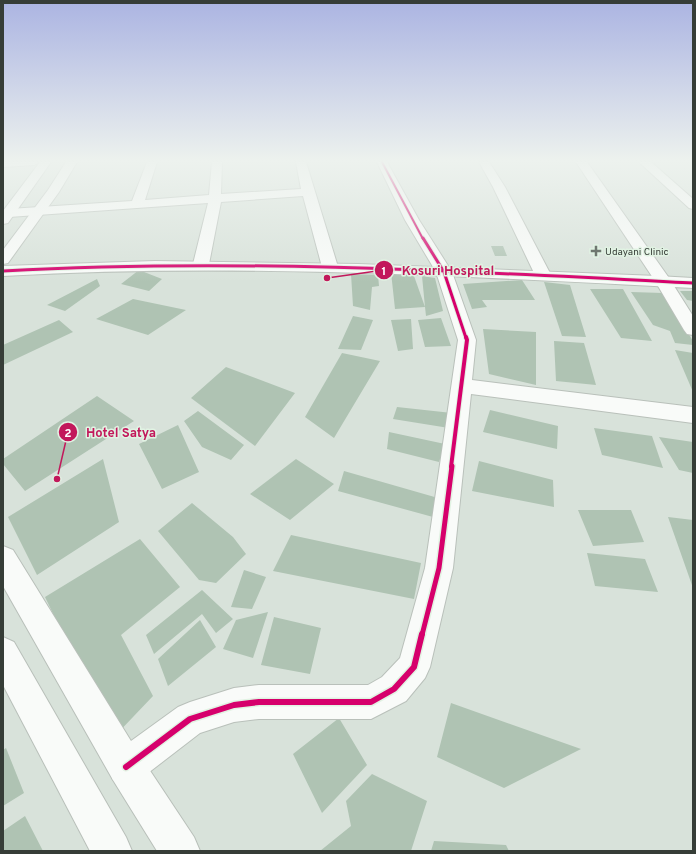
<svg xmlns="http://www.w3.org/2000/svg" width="696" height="854" font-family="Overpass,sans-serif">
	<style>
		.building { fill: #afc3b3 }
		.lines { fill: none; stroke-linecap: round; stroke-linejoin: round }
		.minor-casing { stroke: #b9c0ba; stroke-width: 2 }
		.tertiary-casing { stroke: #b9c0ba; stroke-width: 2 }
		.primary-casing { stroke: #b9c0ba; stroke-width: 2 }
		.minor { fill: #f9fbf9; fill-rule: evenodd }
		.tertiary { fill: #f9fbf9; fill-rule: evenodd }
		.primary { fill: #f9fbf9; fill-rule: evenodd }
		.cycleway-far4-casing { stroke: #e1f3e3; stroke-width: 3.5 }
		.cycleway-far3-casing { stroke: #e1f3e3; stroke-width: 5 }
		.cycleway-far2-casing { stroke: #e1f3e3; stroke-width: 6 }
		.cycleway-far1-casing { stroke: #e1f3e3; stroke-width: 8 }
		.cycleway-casing { stroke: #e1f3e3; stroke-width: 9 }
		.cycleway-far4 { stroke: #d6006c; stroke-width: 2 }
		.cycleway-far3 { stroke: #d6006c; stroke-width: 3 }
		.cycleway-far2 { stroke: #d6006c; stroke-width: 4 }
		.cycleway-far1 { stroke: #d6006c; stroke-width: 5 }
		.cycleway { stroke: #d6006c; stroke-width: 6 }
		.poi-dot { fill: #6f7770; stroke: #e1f3e3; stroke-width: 1.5 }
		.labels { text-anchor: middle; stroke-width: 3; stroke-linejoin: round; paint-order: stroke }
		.far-poi-label { font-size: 10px; fill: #363d37; stroke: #e1f3e3; text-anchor: start }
		.leader { fill: none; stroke: #c2185b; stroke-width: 1.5 }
		.callout-dot { fill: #c2185b; stroke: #e1f3e3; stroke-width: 1.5 }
		.mark-label { font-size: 12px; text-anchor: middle; font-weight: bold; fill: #fff }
		.callout-label { font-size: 13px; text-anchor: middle; font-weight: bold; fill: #c2185b; stroke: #e1f3e3; stroke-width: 3; stroke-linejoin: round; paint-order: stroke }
	</style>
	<rect width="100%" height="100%" fill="#d8e2da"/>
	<path class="building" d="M 491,246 L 503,246 L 507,256 L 495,256 Z
		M 139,270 L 162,279 L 149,291 L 121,284 Z
		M 391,272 L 414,276 L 425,307 L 422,276 L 435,278 L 443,311 L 426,316 L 425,307 L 395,309 Z
		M 351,274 L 378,275 L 379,286 L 372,287 L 370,310 L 353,306 Z
		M 97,279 L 100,286 L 65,311 L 47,305 Z
		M 522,280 L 535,300 L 482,300 L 487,307 L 472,309 L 463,284 Z
		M 544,282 L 570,285 L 586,337 L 562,336 Z
		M 590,289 L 623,289 L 652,341 L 621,338 Z
		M 680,291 L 693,291 L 693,301 L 687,300 Z
		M 631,292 L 663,293 L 693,341 L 693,345 L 675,343 L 670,331 L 653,325 Z
		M 133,299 L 186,310 L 148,335 L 96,319 Z
		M 353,316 L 373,320 L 361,350 L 338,349 Z
		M 441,318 L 451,346 L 425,347 L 418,320 Z
		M 411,319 L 413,349 L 398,351 L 391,320 Z
		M 59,320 L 73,332 L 3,365 L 3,345 Z
		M 483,329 L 536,332 L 536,385 L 489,374 Z
		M 554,341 L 584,343 L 596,385 L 556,381 Z
		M 675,350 L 693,353 L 693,392 Z
		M 342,353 L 380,361 L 334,438 L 305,417 Z
		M 226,367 L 295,393 L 255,446 L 191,398 Z
		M 97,396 L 134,421 L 25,491 L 3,464 L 3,459 Z
		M 397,407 L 452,413 L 449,428 L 393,419 Z
		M 490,410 L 558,426 L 557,449 L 483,432 Z
		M 198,411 L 244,445 L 231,460 L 202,447 L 184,421 Z
		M 178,425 L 199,472 L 162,489 L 139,444 Z
		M 594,428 L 652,436 L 663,468 L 602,455 Z
		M 389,432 L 445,444 L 439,462 L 387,449 Z
		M 659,437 L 693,442 L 693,473 L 679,470 Z
		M 103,459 L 119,522 L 37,575 L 8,517 Z
		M 296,459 L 334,484 L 290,520 L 250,494 Z
		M 479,461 L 553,480 L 554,507 L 472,491 Z
		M 344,471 L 445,500 L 433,517 L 338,491 Z
		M 192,503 L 233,537 L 246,554 L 216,583 L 199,580 L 158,531 Z
		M 578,510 L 631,510 L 644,542 L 593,546 Z
		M 668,517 L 693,520 L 693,588 Z
		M 291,535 L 421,563 L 414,599 L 273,571 Z
		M 140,539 L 180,587 L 121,635 L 153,696 L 113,738 L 45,597 Z
		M 587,553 L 645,559 L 658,592 L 595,586 Z
		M 244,570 L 266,577 L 252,609 L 231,607 Z
		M 202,590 L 233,619 L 216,633 L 202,614 L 154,654 L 146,635 Z
		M 268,612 L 253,658 L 223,649 L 236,620 Z
		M 274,617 L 321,628 L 310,674 L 261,665 Z
		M 200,620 L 216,647 L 168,686 L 158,659 Z
		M 451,703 L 581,749 L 504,788 L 437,757 Z
		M 339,718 L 367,765 L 322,813 L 293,754 Z
		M 6,748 L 24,793 L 3,806 L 3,750 Z
		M 372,774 L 427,801 L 411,851 L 320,851 L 351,826 L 346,801 Z
		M 25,816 L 43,851 L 3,851 L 3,831 Z
		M 434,841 L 506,845 L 509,851 L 431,851 Z"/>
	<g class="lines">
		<g class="minor-casing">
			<path id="minor" d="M 3,162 L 39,162 L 34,165 L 3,167 Z
				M 147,162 L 157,162 L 145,200 L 209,195 L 212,162 L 222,162 L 221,194 L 301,189 L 296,162 L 306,162 L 338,267 L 335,270 L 325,270 L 322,267 L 303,196 L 221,202 L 209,264 L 206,267 L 196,267 L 193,264 L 208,203 L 9,217 L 3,214 L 4,210 L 9,209 L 132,201 Z
				M 377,162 L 387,162 L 419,220 L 452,272 L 476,340 L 472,380 L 693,407 L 693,423 L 471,394 L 453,568 L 430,667 L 425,678 L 406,701 L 371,719 L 259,719 L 234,722 L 200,733 L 139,780 L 126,785 L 113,780 L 108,767 L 113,754 L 178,707 L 190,702 L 234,688 L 259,685 L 368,685 L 382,677 L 400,658 L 425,568 L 458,340 L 436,272 L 405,220 Z
				M 479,162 L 489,162 L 505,187 L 551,275 L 548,278 L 538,278 L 535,275 L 493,187 Z
				M 576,162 L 587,162 L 669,278 L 693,316 L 693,335 L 687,334 L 684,330 L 655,281 Z
				M 639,162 L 651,162 L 693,199 L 693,209 L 689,208 Z"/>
		</g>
		<g class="tertiary-casing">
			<path id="tertiary" d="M 155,261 L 358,264 L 657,276 L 693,278 L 693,288 C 463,276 233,263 3,276 L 3,266 Z"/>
		</g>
		<g class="primary-casing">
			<path id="primary" d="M 40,162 L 51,162 L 8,223 L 3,224 L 3,211 Z
				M 66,162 L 77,162 L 59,192 L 8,263 L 3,264 L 3,250 L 48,190 Z
				M 3,546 L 13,550 L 139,754 L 194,837 L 200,851 L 157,851 L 113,780 L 3,586 Z
				M 3,637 L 14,642 L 126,837 L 132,851 L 90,851 L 3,685 Z"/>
		</g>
		<use href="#minor" class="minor"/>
		<use href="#tertiary" class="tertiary"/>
		<use href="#primary" class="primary"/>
		<g class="cycleway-far4-casing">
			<path id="cycleway-far4" d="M 382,162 L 423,239"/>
		</g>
		<g class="cycleway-far3-casing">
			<path id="cycleway-far3" d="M 423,238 L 444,272 L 466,338
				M 3,271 C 233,258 463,271 693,283"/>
		</g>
		<g class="cycleway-far2-casing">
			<path id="cycleway-far2" d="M 451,467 L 467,340 L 466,337"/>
		</g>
		<g class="cycleway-far1-casing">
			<path id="cycleway-far1" d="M 422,635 L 439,568 L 452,466"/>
		</g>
		<g class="cycleway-casing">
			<path id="cycleway" d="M 126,767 L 190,719 L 234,705 L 259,702 L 371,702 L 394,689 L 414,667 L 422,634"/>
		</g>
		<use href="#cycleway-far4" class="cycleway-far4"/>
		<use href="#cycleway-far3" class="cycleway-far3"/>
		<use href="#cycleway-far2" class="cycleway-far2"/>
		<use href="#cycleway-far1" class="cycleway-far1"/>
		<use href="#cycleway" class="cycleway"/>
	</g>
	<linearGradient id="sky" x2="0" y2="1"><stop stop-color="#abb4e2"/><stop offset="0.57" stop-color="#edf2ee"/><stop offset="1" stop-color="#edf2ee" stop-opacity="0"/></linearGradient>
	<rect width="696" height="282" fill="url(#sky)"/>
	<path class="poi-dot" d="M594 245h4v4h4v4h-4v4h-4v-4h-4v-4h4z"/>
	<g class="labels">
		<g class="far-poi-label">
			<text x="605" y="255">Udayani Clinic</text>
		</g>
	</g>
	<path class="leader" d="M327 278L384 270M57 479L68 432"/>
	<g class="callout-dot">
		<circle cx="327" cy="278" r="4"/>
		<circle cx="57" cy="479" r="4"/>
		<circle cx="384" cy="270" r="10"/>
		<circle cx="68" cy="432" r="10"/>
	</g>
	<g class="mark-label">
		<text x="384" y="275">1</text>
		<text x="68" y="437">2</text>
	</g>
	<g class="callout-label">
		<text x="448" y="275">Kosuri Hospital</text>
		<text x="121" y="437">Hotel Satya</text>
	</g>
	<rect width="696" height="854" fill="none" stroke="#363d37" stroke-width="8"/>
</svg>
